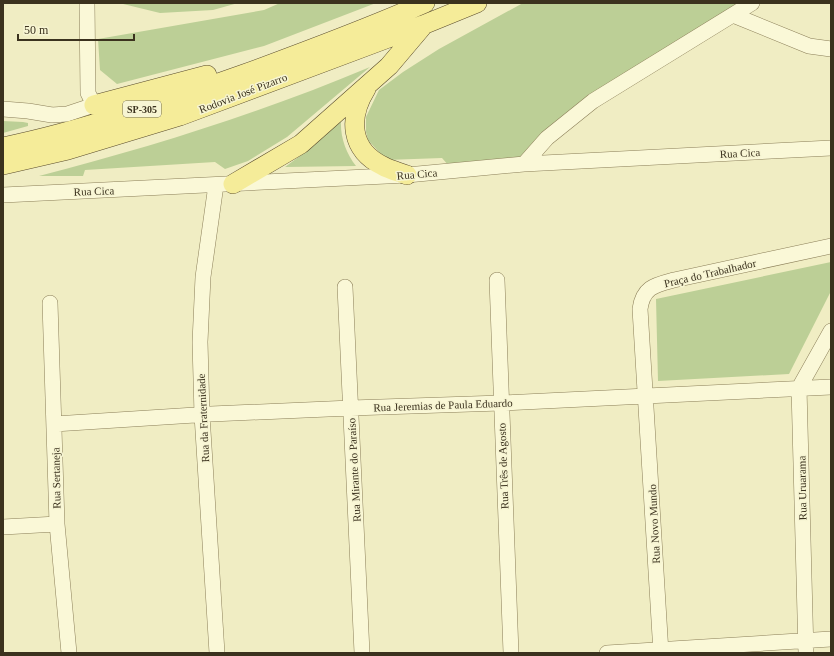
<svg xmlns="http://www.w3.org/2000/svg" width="834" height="656" font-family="'Times New Roman',serif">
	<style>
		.green { fill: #bccf96 }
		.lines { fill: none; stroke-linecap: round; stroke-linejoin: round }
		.minor-casing { stroke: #8b7f59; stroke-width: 16 }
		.major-casing { stroke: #594b2d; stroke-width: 20 }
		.minor { stroke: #faf8d7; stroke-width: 15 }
		.major { stroke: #f5ec99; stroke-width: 19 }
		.labels { text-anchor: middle; stroke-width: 3; stroke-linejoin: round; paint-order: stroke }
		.shield { fill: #f7f5d3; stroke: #736c54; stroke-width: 1 }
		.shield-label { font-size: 10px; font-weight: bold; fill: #3b321e }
		.street-label { font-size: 11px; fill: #3b321e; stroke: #f7f5d3 }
	</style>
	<rect width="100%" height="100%" fill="#f0edc3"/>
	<path class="green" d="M 119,3 L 238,3 L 213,10 L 160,13 Z
		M 280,3 L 376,3 L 264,46 L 117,84 L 100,70 L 98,39 L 264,10 Z
		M 523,3 L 741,3 L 522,160 L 449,166 L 442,158 L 386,160 L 368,140 L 366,132 L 366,117 L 379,90 L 403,72 L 439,49 Z
		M 370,67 L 287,137 L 248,161 L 225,169 L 215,162 L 85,170 L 83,176 L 39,176 C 152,147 263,112 370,67 Z
		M 341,120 C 340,137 346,153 356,166 L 285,167 L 308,150 Z
		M 3,121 L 23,122 L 28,123 L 28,126 L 3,133 Z
		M 831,262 L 831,291 L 789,374 L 658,381 L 656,299 Z"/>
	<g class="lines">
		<g class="minor-casing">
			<path id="minor" d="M 733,15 L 809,46 L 831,49
				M 3,109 L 28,111 L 52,115 L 67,114 L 94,105 L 88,93 L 87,3
				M 524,164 L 547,138 L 593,101 L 752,3
				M 216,185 L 203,277 L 200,342 L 202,415 L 217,653
				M 3,195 L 407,175 L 524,164 L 831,148
				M 497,280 L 511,653
				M 345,287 L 362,653
				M 50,303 L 57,524 L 69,653
				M 54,424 L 211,414 L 351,408 L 501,403 L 831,387
				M 3,527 L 57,524
				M 607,653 L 831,639
				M 661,653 L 640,309 C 643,287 655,285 674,280 L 831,246
				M 806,653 L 799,388 L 831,331"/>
		</g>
		<g class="major-casing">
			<path id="major" d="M 366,89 C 348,118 350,150 383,166 C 390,170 399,172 407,175
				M 94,105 L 207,75
				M 3,147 C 85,130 165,102 244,74 C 304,52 366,29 425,3
				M 3,165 L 68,150 L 180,116 L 423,25 L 477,3
				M 233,184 L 301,144 L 389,66 L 422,27"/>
		</g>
		<use href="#minor" class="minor"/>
		<use href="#major" class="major"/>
	</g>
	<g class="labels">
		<rect class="shield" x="123" y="101" width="38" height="16" rx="3"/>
		<g class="shield-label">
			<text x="142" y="113">SP-305</text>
		</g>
		<g class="street-label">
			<text transform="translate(243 93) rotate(-21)" y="4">Rodovia José Pizarro</text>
			<text transform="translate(740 153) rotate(-3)" y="4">Rua Cica</text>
			<text transform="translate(417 174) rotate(-5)" y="4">Rua Cica</text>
			<text transform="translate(94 191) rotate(-2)" y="4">Rua Cica</text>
			<text transform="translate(710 273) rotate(-13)" y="4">Praça do Trabalhador</text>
			<text transform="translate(443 405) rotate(-2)" y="4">Rua Jeremias de Paula Eduardo</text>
			<text transform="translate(203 418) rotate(-93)" y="4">Rua da Fraternidade</text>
			<text transform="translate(503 466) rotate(-92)" y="4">Rua Três de Agosto</text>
			<text transform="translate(354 470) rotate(-93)" y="4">Rua Mirante do Paraíso</text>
			<text transform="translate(56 478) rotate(-91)" y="4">Rua Sertaneja</text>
			<text transform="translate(802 488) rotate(-91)" y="4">Rua Uruarama</text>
			<text transform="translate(654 524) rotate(-93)" y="4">Rua Novo Mundo</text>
		</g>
	</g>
	<rect width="834" height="656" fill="none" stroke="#3b321e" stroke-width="8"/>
	<path d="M18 34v6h116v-6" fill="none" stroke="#3b321e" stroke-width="2"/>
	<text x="24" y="34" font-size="12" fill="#3b321e" stroke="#f7f5d3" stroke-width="3" paint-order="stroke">50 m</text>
</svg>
